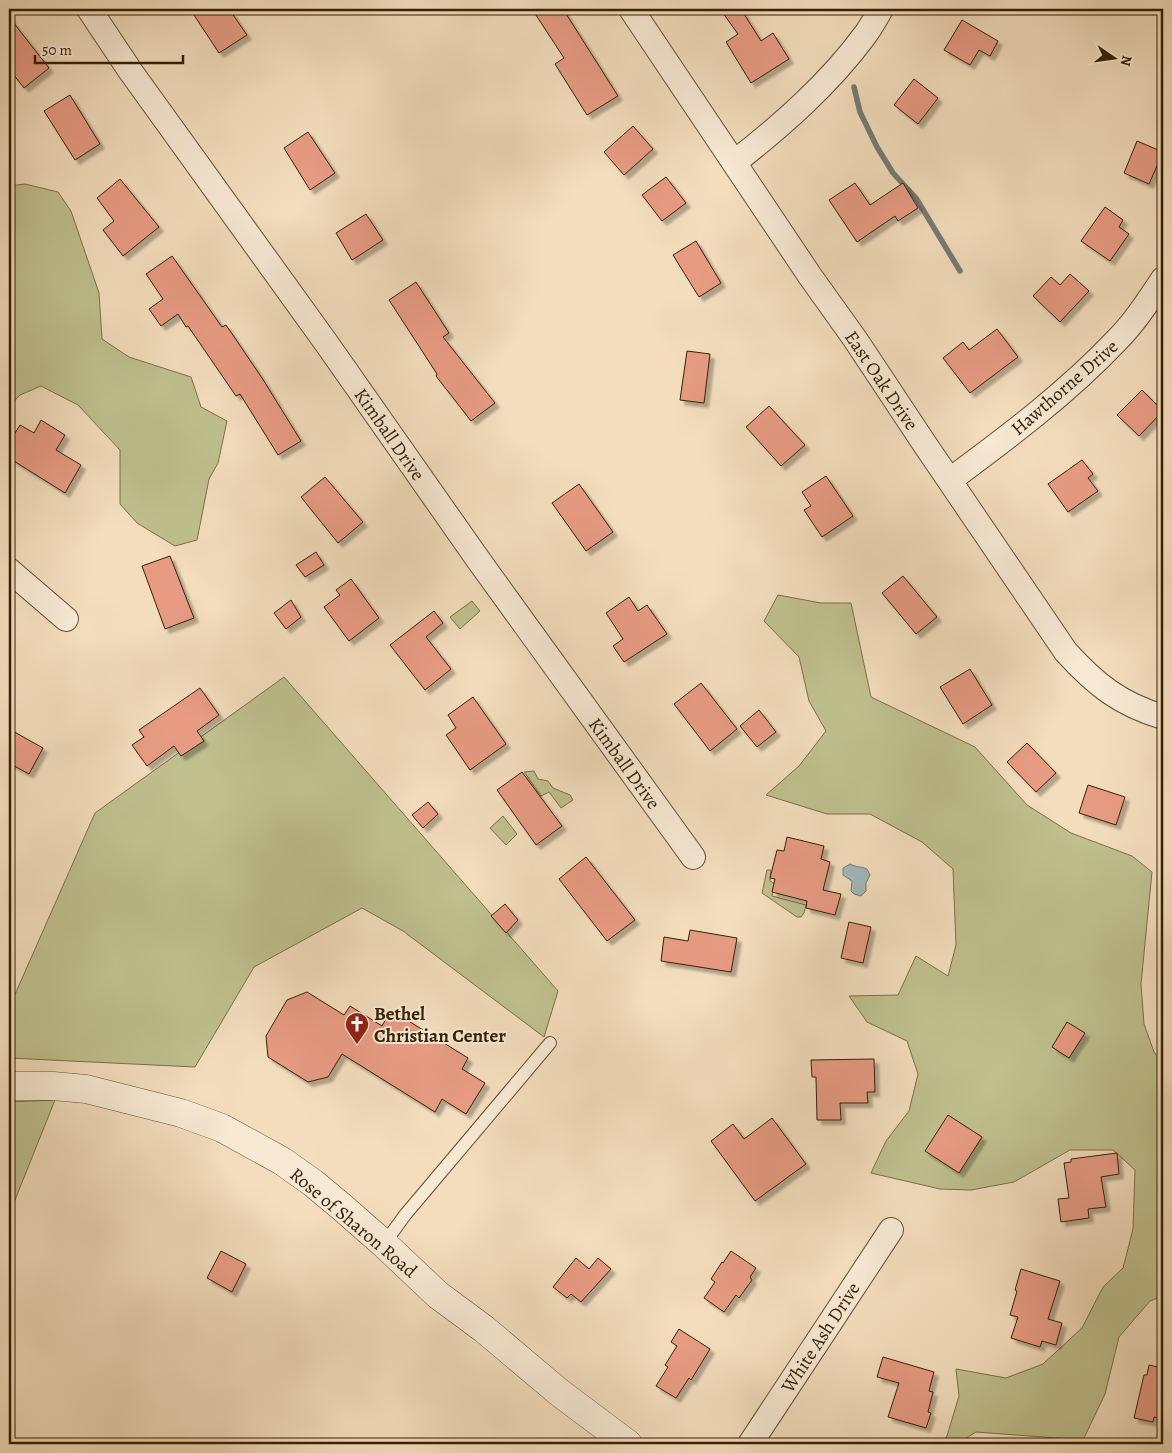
<svg xmlns="http://www.w3.org/2000/svg" width="1172" height="1453" font-family="Alegreya,serif">
	<style>
		.green { fill: #bfc08e; stroke: #7a7049 }
		.water { fill: #a2b8bd; stroke: #767b73 }
		.lines { fill: none; stroke-linecap: round; stroke-linejoin: round }
		.stream { stroke: #767b73; stroke-width: 5.5 }
		.building { fill: #e79b83; stroke: #352004; filter: url(#shadow) }
		.service-casing { stroke: #644f32; stroke-width: 14 }
		.minor-casing { stroke: #644f32; stroke-width: 26 }
		.tertiary-casing { stroke: #644f32; stroke-width: 29 }
		.service { stroke: #f7e9d4; stroke-width: 12 }
		.minor { stroke: #f7e9d4; stroke-width: 24 }
		.tertiary { stroke: #f7e9d4; stroke-width: 28 }
		.labels { text-anchor: middle; stroke-width: 4; stroke-linejoin: round; paint-order: stroke }
		.street-label { font-size: 19px; fill: #352004; stroke: #f7e9d4 }
		.poi-label { font-size: 19px; font-weight: bold; fill: #352004; stroke: #f7e9d4; text-anchor: start }
	</style>
	<defs>
		<filter id="shadow"><feDropShadow dx="4.5" dy="4.5" stdDeviation="1" flood-color="#0004"/></filter>
	</defs>
	<rect width="100%" height="100%" fill="#f3ddbd"/>
	<filter id="stains"><feTurbulence type="fractalNoise" baseFrequency=".004" numOctaves="4"/><feColorMatrix values="0 0 0 0 .2 0 0 0 0 .09 0 0 0 0 .02 0 0 0 .5 -.17"/></filter>
	<radialGradient id="worn" r=".72"><stop offset=".6" stop-color="#630" stop-opacity="0"/><stop offset="1" stop-color="#630" stop-opacity=".3"/></radialGradient>
	<path class="green" d="M 25,184 L 58,192 L 71,211 L 99,293 L 102,339 L 129,357 L 191,377 L 201,407 L 227,421 L 218,463 L 209,479 L 197,540 L 175,546 L 137,523 L 120,504 L 120,450 L 78,405 L 41,386 L 20,395 L 9,407 L 9,186 Z
		M 778,595 L 821,603 L 851,603 L 871,697 L 975,747 L 1027,805 L 1071,833 L 1132,856 L 1152,872 L 1141,984 L 1144,1024 L 1154,1052 L 1163,1064 L 1163,1296 L 1150,1301 L 1119,1337 L 1105,1394 L 1083,1440 L 976,1432 L 957,1444 L 942,1444 L 947,1436 L 959,1396 L 956,1369 L 1006,1378 L 1043,1364 L 1082,1328 L 1103,1287 L 1123,1268 L 1133,1229 L 1135,1170 L 1113,1150 L 1070,1150 L 1014,1182 L 971,1190 L 940,1189 L 871,1173 L 886,1141 L 909,1111 L 918,1074 L 907,1041 L 867,1022 L 849,996 L 898,995 L 916,956 L 948,976 L 956,945 L 953,869 L 922,842 L 870,814 L 827,814 L 766,795 L 799,766 L 826,731 L 809,701 L 799,657 L 764,621 Z
		M 472,601 L 480,611 L 460,629 L 450,617 Z
		M 284,677 L 558,991 L 544,1037 L 403,931 L 362,908 L 254,967 L 195,1067 L 9,1058 L 9,1008 L 95,813 Z
		M 534,771 L 538,779 L 548,781 L 553,788 L 570,795 L 573,800 L 561,808 L 549,792 L 541,796 L 524,772 Z
		M 503,816 L 517,834 L 506,845 L 490,828 Z
		M 767,870 L 771,870 L 770,881 L 775,884 L 772,896 L 806,905 L 804,913 L 801,917 L 797,917 L 762,893 Z
		M 55,1100 L 9,1215 L 9,1102 Z"/>
	<path class="water" d="M 850,864 C 858,868 860,866 867,869 L 870,875 L 866,883 L 866,891 L 861,896 L 854,894 L 851,891 L 852,881 L 843,875 L 843,868 Z"/>
	<g class="lines">
		<path class="stream" d="M 861,9 L 861,10
			M 854,87 L 860,112 L 877,147 L 893,173 L 916,198 L 960,271"/>
	</g>
	<path class="building" d="M 190,9 L 229,9 L 247,35 L 219,53 Z
		M 532,9 L 563,9 L 618,96 L 587,115 L 555,64 L 564,58 Z
		M 720,9 L 741,9 L 761,41 L 773,33 L 789,59 L 751,83 L 726,42 L 738,34 Z
		M 9,17 L 49,68 L 24,88 L 9,69 Z
		M 962,20 L 998,41 L 990,56 L 979,50 L 970,65 L 944,50 Z
		M 914,79 L 938,98 L 918,124 L 894,105 Z
		M 70,95 L 100,144 L 75,160 L 44,111 Z
		M 633,126 L 653,149 L 624,175 L 604,152 Z
		M 308,132 L 335,173 L 310,190 L 284,148 Z
		M 1137,141 L 1163,152 L 1149,184 L 1124,173 Z
		M 666,177 L 686,203 L 662,221 L 642,195 Z
		M 120,179 L 159,227 L 123,256 L 103,230 L 114,221 L 97,198 Z
		M 855,183 L 870,205 L 903,183 L 918,208 L 898,221 L 895,216 L 857,242 L 829,200 Z
		M 1105,207 L 1123,220 L 1119,227 L 1129,234 L 1110,261 L 1081,241 Z
		M 366,214 L 383,240 L 352,260 L 336,233 Z
		M 696,241 L 721,283 L 699,297 L 673,255 Z
		M 172,256 L 222,327 L 226,325 L 262,378 L 301,441 L 278,455 L 240,394 L 236,396 L 188,326 L 186,327 L 178,314 L 161,326 L 149,309 L 163,299 L 146,274 Z
		M 1070,274 L 1089,291 L 1060,322 L 1033,296 L 1051,277 L 1060,285 Z
		M 416,282 L 449,333 L 443,337 L 495,403 L 471,421 L 436,376 L 437,374 L 389,300 Z
		M 997,329 L 1018,357 L 970,393 L 943,358 L 963,342 L 969,350 Z
		M 687,351 L 710,354 L 704,403 L 680,400 Z
		M 1142,390 L 1163,411 L 1139,436 L 1117,415 Z
		M 769,406 L 805,445 L 781,466 L 746,427 Z
		M 41,420 L 65,435 L 56,450 L 81,465 L 65,493 L 9,458 L 9,443 L 20,425 L 34,433 Z
		M 1082,460 L 1093,474 L 1088,478 L 1098,491 L 1068,512 L 1048,484 Z
		M 826,476 L 853,516 L 822,537 L 804,510 L 811,506 L 802,492 Z
		M 325,477 L 363,522 L 338,543 L 301,497 Z
		M 579,484 L 613,532 L 586,551 L 552,503 Z
		M 316,552 L 324,565 L 305,577 L 296,565 Z
		M 170,556 L 194,618 L 165,629 L 142,566 Z
		M 903,576 L 937,617 L 916,634 L 882,593 Z
		M 351,579 L 379,618 L 349,641 L 324,607 L 340,595 L 336,590 Z
		M 629,597 L 638,611 L 647,605 L 667,634 L 624,662 L 613,646 L 623,639 L 606,613 Z
		M 291,600 L 301,617 L 286,629 L 274,613 Z
		M 434,611 L 443,623 L 426,637 L 451,669 L 425,690 L 390,645 Z
		M 970,669 L 992,705 L 963,724 L 940,687 Z
		M 701,683 L 737,729 L 710,751 L 674,704 Z
		M 200,688 L 219,715 L 197,731 L 204,741 L 181,756 L 174,746 L 147,766 L 132,745 L 144,737 L 139,730 Z
		M 473,697 L 506,744 L 470,770 L 446,735 L 456,728 L 448,715 Z
		M 759,710 L 776,732 L 757,747 L 740,726 Z
		M 9,729 L 43,748 L 29,774 L 9,763 Z
		M 1027,743 L 1056,773 L 1036,792 L 1007,762 Z
		M 522,772 L 562,826 L 536,845 L 497,790 Z
		M 1088,785 L 1125,797 L 1116,825 L 1079,813 Z
		M 428,802 L 438,814 L 423,828 L 412,815 Z
		M 787,837 L 824,846 L 821,859 L 830,862 L 823,890 L 841,894 L 835,915 L 806,908 L 807,901 L 772,892 L 775,879 L 770,878 L 777,850 L 784,851 Z
		M 586,857 L 635,920 L 607,941 L 559,879 Z
		M 505,904 L 518,920 L 506,933 L 491,916 Z
		M 849,922 L 871,927 L 863,963 L 841,958 Z
		M 690,930 L 737,938 L 731,972 L 661,961 L 664,937 L 688,941 Z
		M 307,992 L 344,1015 L 350,1006 L 382,1026 L 391,1010 L 468,1058 L 462,1069 L 485,1083 L 466,1114 L 442,1099 L 435,1112 L 342,1054 L 328,1077 L 308,1082 L 268,1057 L 266,1036 L 287,1000 Z
		M 1067,1022 L 1085,1033 L 1069,1058 L 1052,1047 Z
		M 874,1059 L 875,1092 L 867,1092 L 868,1103 L 840,1103 L 841,1120 L 817,1120 L 816,1077 L 812,1077 L 811,1060 Z
		M 948,1115 L 982,1137 L 959,1173 L 925,1151 Z
		M 772,1118 L 806,1164 L 755,1201 L 711,1141 L 733,1124 L 744,1139 Z
		M 1117,1153 L 1119,1174 L 1101,1177 L 1106,1207 L 1088,1209 L 1089,1218 L 1061,1222 L 1058,1199 L 1069,1198 L 1064,1163 L 1071,1162 L 1071,1159 Z
		M 221,1251 L 246,1264 L 232,1292 L 207,1278 Z
		M 731,1251 L 756,1268 L 750,1277 L 752,1280 L 739,1298 L 736,1295 L 724,1312 L 704,1298 L 715,1282 L 711,1279 L 722,1262 L 723,1263 Z
		M 576,1258 L 589,1269 L 598,1258 L 611,1269 L 581,1302 L 571,1294 L 567,1298 L 553,1287 Z
		M 1021,1269 L 1060,1281 L 1048,1319 L 1062,1323 L 1056,1345 L 1042,1341 L 1040,1347 L 1011,1338 L 1018,1317 L 1010,1315 L 1017,1291 L 1015,1290 Z
		M 679,1329 L 710,1349 L 691,1380 L 689,1378 L 676,1398 L 656,1386 L 668,1367 L 665,1365 L 677,1346 L 671,1342 Z
		M 883,1357 L 934,1372 L 929,1391 L 933,1392 L 928,1412 L 931,1413 L 926,1428 L 888,1417 L 899,1383 L 877,1377 Z
		M 1149,1365 L 1163,1368 L 1163,1419 L 1154,1417 L 1153,1422 L 1134,1418 L 1144,1375 L 1147,1375 Z"/>
	<g class="lines">
		<g class="service-casing">
			<path id="service" d="M 384,1244 L 405,1215 L 550,1043"/>
		</g>
		<g class="minor-casing">
			<path id="minor" d="M 89,9 L 131,72 L 327,344 L 477,558 L 693,857
				M 631,9 L 810,276 L 855,339 L 924,443 L 1066,652 C 1096,685 1120,704 1163,717
				M 735,162 C 782,125 829,84 865,35 C 871,27 876,18 881,9
				M 950,480 C 1008,437 1067,393 1117,340 C 1135,322 1149,300 1163,279
				M 9,570 L 66,619
				M 750,1444 L 891,1230"/>
		</g>
		<g class="tertiary-casing">
			<path id="tertiary" d="M 9,1086 L 53,1086 L 86,1089 L 181,1113 L 222,1128 L 282,1161 L 313,1183 L 343,1208 L 384,1244 L 438,1295 L 484,1329 L 560,1393 L 628,1444"/>
		</g>
		<use href="#service" class="service"/>
		<use href="#minor" class="minor"/>
		<use href="#tertiary" class="tertiary"/>
	</g>
	<defs>
		<g id="church-pin" transform="scale(1.25)"><path d="M0 17L-7.5 6A9.5 9.5 0 1 1 7.5 6Z" fill="#8f2418" stroke="#f7e9d4"/><path d="M-1.2-6h2.4v3.5h3.3v2.4h-3.3V6h-2.4V-.1h-3.3v-2.4h3.3Z" fill="#fff"/></g>
	</defs>
	<g fill-rule="evenodd">
		<use href="#church-pin" x="357" y="1024"/>
	</g>
	<g class="labels">
		<g class="street-label">
			<text transform="translate(882 380) rotate(56)" y="7">East Oak Drive</text>
			<text transform="translate(1064 387) rotate(-41)" y="7">Hawthorne Drive</text>
			<text transform="translate(390 434) rotate(55)" y="7">Kimball Drive</text>
			<text transform="translate(625 763) rotate(54)" y="7">Kimball Drive</text>
			<text transform="translate(354 1222) rotate(40)" y="7">Rose of Sharon Road</text>
			<text transform="translate(820 1337) rotate(-57)" y="7">White Ash Drive</text>
		</g>
		<g class="poi-label">
			<text x="374" y="1020">Bethel<tspan x="374" dy="22">Christian Center</tspan></text>
		</g>
	</g>
	<rect width="1172" height="1453" fill="none" stroke="#f3ddbd" stroke-width="30"/>
	<rect x="10" y="10" width="1152" height="1433" fill="none" stroke="#352004" stroke-width="2.5"/>
	<rect x="15" y="15" width="1142" height="1423" fill="none" stroke="#352004"/>
	<g transform="translate(1114 58) rotate(103)" stroke="#f7e9d4" stroke-width="4" paint-order="stroke">
	<path d="M0-4L9 19L0 12L-9 19Z" fill="#352004"/>
	<text y="-8" font-size="14" font-weight="bold" text-anchor="middle" fill="#352004">N</text>
	</g>
	<path d="M35 55v8h148v-8" fill="none" stroke="#352004" stroke-width="2.5"/>
	<text x="42" y="55" font-size="15" fill="#352004" stroke="#f7e9d4" stroke-width="4" paint-order="stroke">50 m</text>
	<rect width="100%" height="100%" filter="url(#stains)"/>
	<rect width="100%" height="100%" fill="url(#worn)"/>
</svg>
